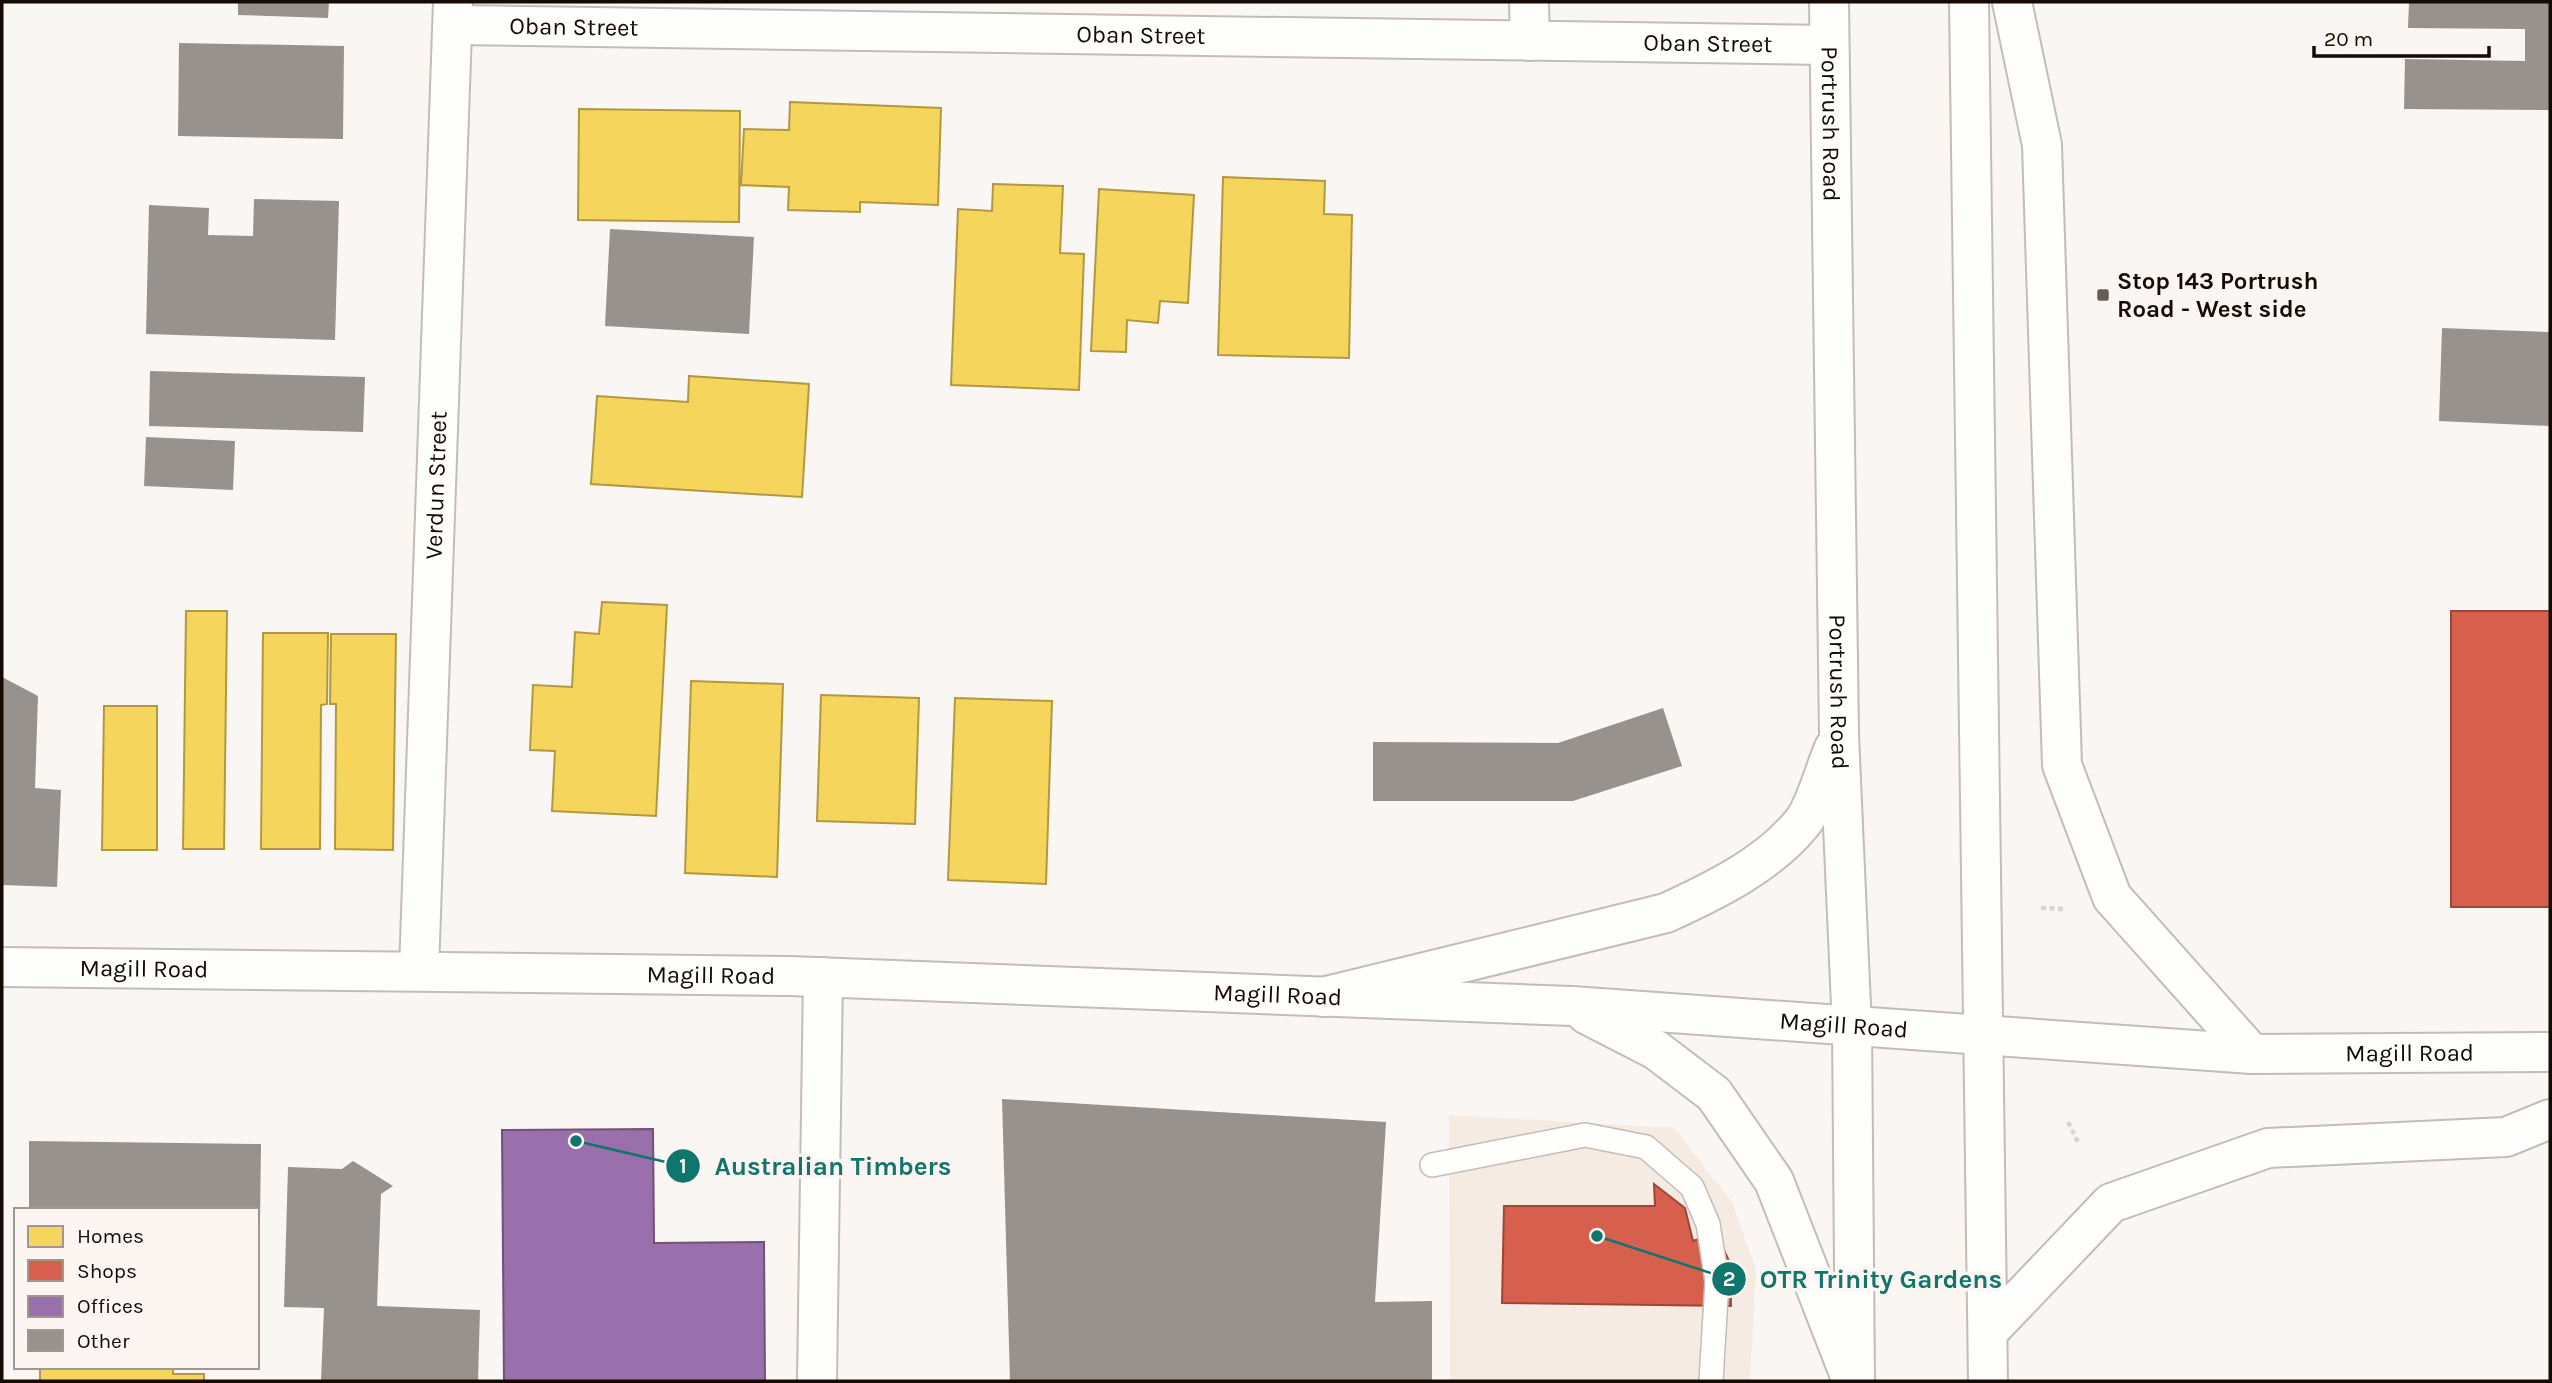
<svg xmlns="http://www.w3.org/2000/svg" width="2552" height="1383" font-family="Karla,sans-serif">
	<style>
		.built { fill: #f6ebe3 }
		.homes { fill: #f6d55c; stroke: #b29842; stroke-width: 2 }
		.shops { fill: #d6604d; stroke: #9c4637; stroke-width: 2 }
		.offices { fill: #9970ab; stroke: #715179; stroke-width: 2 }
		.building { fill: #98928e }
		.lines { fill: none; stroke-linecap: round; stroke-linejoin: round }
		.service-casing { stroke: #c4bcb7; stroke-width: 26 }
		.minor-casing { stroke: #c4bcb7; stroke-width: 42 }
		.secondary-casing { stroke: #c4bcb7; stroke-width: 42 }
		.trunk-casing { stroke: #c4bcb7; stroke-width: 42 }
		.path { stroke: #d7d6d5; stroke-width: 4.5; stroke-dasharray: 5 3.5; stroke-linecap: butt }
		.service { stroke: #fefefd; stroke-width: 23 }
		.minor { stroke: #fefefd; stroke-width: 38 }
		.secondary { stroke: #fefefd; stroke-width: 38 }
		.trunk { stroke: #fefefd; stroke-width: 38 }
		.poi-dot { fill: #655d58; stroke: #fcf5f1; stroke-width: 2.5 }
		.labels { text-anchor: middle; stroke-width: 7; stroke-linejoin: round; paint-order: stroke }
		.street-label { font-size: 24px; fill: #150a04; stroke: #fcf5f1 }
		.poi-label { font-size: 24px; font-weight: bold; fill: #150a04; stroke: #fcf5f1; text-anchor: start }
		.leader { fill: none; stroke: #0f766e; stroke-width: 2.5 }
		.callout-dot { fill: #0f766e; stroke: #fcf5f1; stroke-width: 2.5 }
		.mark-label { font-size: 21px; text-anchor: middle; font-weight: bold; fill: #fff }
		.callout-label { font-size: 26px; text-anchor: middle; font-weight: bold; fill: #0f766e; stroke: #fcf5f1; stroke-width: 7; stroke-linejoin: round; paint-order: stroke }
	</style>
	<rect width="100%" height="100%" fill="#f9f6f4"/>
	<path class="built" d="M 1449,1115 L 1674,1128 L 1732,1202 L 1756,1269 L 1750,1381 L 1450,1381 Z"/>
	<path class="homes" d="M 790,102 L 941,108 L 938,205 L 860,202 L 860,212 L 788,210 L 789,187 L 741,185 L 744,129 L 789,130 Z
		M 579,109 L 740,111 L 739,222 L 578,220 Z
		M 1223,177 L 1325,181 L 1324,214 L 1352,215 L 1349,358 L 1218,355 Z
		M 993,184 L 1063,186 L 1060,253 L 1084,254 L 1079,390 L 951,385 L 958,209 L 992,211 Z
		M 1099,189 L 1194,195 L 1188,303 L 1160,301 L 1158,323 L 1127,320 L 1126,352 L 1091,351 Z
		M 689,376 L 809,384 L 802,497 L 591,484 L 597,396 L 688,402 Z
		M 602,602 L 667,605 L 656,816 L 552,811 L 555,751 L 530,750 L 533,685 L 572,687 L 575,632 L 599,634 Z
		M 186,611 L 227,611 L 224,849 L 183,849 Z
		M 263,633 L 328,633 L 327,704 L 321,705 L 320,849 L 261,849 Z
		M 331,634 L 396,634 L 393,850 L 335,849 L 336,704 L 330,704 Z
		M 691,681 L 783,684 L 777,877 L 685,873 Z
		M 821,695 L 919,698 L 915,824 L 817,821 Z
		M 955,698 L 1052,701 L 1046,884 L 948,880 Z
		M 104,706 L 157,706 L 157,850 L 102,850 Z
		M 40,1367 L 173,1367 L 173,1374 L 204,1374 L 204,1381 L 40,1381 Z"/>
	<path class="shops" d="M 2451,611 L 2550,611 L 2550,907 L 2451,907 Z
		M 1654,1184 L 1685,1208 L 1693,1241 L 1716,1233 L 1730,1263 L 1731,1306 L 1502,1303 L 1504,1206 L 1655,1206 Z"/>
	<path class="offices" d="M 653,1129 L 654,1243 L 764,1242 L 765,1381 L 504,1381 L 502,1130 Z"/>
	<path class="building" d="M 238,2 L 329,2 L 328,18 L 238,15 Z
		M 2409,2 L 2550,2 L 2550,110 L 2404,109 L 2405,59 L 2525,61 L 2525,29 L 2408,28 Z
		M 179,43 L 344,46 L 343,139 L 178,136 Z
		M 254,199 L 339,201 L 335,340 L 146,334 L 149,205 L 209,208 L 208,235 L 253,236 Z
		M 610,229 L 754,237 L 749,334 L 605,326 Z
		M 2442,328 L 2550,332 L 2550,426 L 2439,421 Z
		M 150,371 L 365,377 L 363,432 L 149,426 Z
		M 146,437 L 235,441 L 233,490 L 144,486 Z
		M 2,677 L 38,696 L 35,788 L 61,790 L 57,887 L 2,885 Z
		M 1663,708 L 1682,766 L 1573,801 L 1373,801 L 1373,742 L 1558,743 Z
		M 1002,1099 L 1386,1122 L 1375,1302 L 1432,1301 L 1432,1381 L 1010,1381 Z
		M 29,1141 L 261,1144 L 260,1222 L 257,1222 L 257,1210 L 29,1210 Z
		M 353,1161 L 393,1186 L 381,1194 L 377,1306 L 480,1310 L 478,1381 L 321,1381 L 324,1308 L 284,1307 L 288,1167 L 342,1169 Z"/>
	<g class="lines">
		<g class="service-casing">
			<path id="service" d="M 1432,1165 L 1585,1135 L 1646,1147 L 1692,1187 L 1708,1224 L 1717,1281 L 1711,1381"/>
		</g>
		<g class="minor-casing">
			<g id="minor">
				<path d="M 1529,2 L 1530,41"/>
				<path id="s1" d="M 453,25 L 1829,45"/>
				<path id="s2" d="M 419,970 L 453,2"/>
				<path d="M 817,1381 L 823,977"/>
			</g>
		</g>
		<g class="secondary-casing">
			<g id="secondary">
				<path d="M 2012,2 L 2042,145 L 2062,765 L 2112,897 L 2252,1054"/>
				<path id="s3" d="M 2,967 L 789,976 L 1572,1006 L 2252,1054 L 2550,1052"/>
				<path d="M 1586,1014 L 1656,1050 L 1714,1094 L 1774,1181 L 1852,1381"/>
			</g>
		</g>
		<g class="trunk-casing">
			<g id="trunk">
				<path id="s4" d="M 1829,2 L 1839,735 L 1852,1028 L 1855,1381"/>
				<path d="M 1969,2 L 1988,1381"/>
				<path d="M 1323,997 L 1666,913 C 1714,891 1768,865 1802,823 C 1815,808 1825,768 1834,748"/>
				<path d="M 1988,1332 L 2111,1203 L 2268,1148 L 2506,1137 L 2550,1119"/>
			</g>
		</g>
		<path class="path" d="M 2041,908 L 2064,909
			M 2068,1122 L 2079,1144"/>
		<use href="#service" class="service"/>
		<use href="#minor" class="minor"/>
		<use href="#secondary" class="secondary"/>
		<use href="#trunk" class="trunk"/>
	</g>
	<rect class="poi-dot" x="2096" y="288" width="14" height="14" rx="3.5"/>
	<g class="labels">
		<g class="street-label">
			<text dy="8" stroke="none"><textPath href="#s1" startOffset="121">Oban Street</textPath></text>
			<text dy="8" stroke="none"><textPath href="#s1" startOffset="688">Oban Street</textPath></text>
			<text dy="8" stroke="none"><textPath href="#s1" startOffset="1255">Oban Street</textPath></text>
			<text dy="8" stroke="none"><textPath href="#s4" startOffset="122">Portrush Road</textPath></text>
			<text dy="8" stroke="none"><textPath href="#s2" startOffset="485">Verdun Street</textPath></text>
			<text dy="8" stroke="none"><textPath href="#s4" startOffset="690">Portrush Road</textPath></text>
			<text dy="8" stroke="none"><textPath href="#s3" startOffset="142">Magill Road</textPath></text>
			<text dy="8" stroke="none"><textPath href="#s3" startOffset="709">Magill Road</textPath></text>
			<text dy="8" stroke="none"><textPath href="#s3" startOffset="1276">Magill Road</textPath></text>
			<text dy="8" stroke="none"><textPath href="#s3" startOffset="1843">Magill Road</textPath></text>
			<text dy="8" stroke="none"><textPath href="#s3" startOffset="2410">Magill Road</textPath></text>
		</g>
		<g class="poi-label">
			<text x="2117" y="289">Stop 143 Portrush<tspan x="2117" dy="28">Road - West side</tspan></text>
		</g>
	</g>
	<path class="leader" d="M576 1141L683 1166M1597 1236L1729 1279"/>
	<g class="callout-dot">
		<circle cx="576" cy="1141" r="7"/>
		<circle cx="1597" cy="1236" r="7"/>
		<circle cx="683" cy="1166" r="18"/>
		<circle cx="1729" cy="1279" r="18"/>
	</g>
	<g class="mark-label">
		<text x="683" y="1173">1</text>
		<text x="1729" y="1286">2</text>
	</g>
	<g class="callout-label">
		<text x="833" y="1175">Australian Timbers</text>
		<text x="1881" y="1288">OTR Trinity Gardens</text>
	</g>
	<rect width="2552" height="1383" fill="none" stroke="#150a04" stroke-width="7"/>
	<rect x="14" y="1208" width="245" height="161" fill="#fcf5f1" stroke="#a09792" stroke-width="2"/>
	<rect x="28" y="1226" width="35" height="21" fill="#f6d55c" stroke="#a09792" stroke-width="2"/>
	<text x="77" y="1243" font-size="21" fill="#150a04">Homes</text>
	<rect x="28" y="1260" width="35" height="21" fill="#d6604d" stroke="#a09792" stroke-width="2"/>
	<text x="77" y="1278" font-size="21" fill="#150a04">Shops</text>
	<rect x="28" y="1296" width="35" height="21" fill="#9970ab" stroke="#a09792" stroke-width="2"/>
	<text x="77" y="1313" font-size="21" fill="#150a04">Offices</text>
	<rect x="28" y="1330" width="35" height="21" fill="#98928e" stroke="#a09792" stroke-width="2"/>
	<text x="77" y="1348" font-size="21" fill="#150a04">Other</text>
	<path d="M2314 46v10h175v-10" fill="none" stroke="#150a04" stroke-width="3.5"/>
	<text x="2324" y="46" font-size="21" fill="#150a04" stroke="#fcf5f1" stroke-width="5" paint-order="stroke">20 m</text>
</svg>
